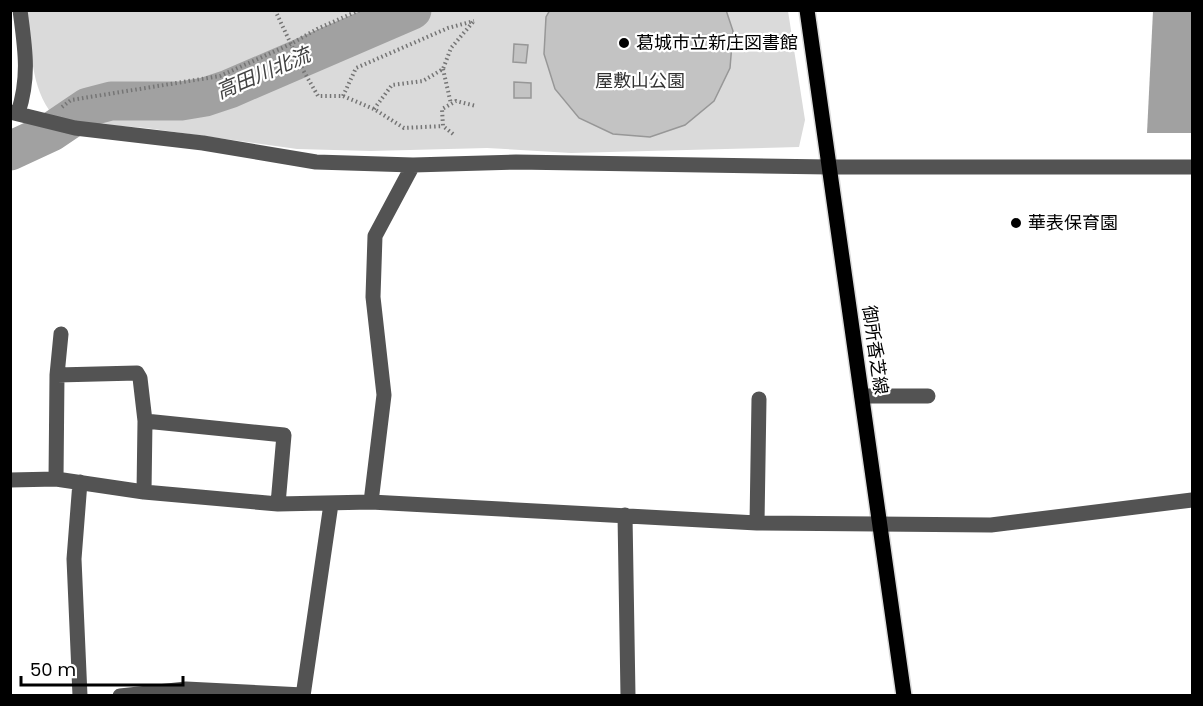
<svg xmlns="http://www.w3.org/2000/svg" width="1203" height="706" font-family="Poppins,'Noto Sans JP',sans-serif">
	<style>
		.green { fill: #dadada }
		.water { fill: #a1a1a1 }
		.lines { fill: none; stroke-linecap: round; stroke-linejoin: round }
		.river { stroke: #a1a1a1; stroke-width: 39 }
		.building { fill: #c3c3c3; stroke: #979797; stroke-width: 1.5 }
		.major-casing { stroke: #dbdbdb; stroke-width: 18 }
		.path { stroke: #757575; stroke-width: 4; stroke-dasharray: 1.5 3; stroke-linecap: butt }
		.minor { stroke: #535353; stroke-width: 15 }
		.major { stroke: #000; stroke-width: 15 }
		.poi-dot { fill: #000; stroke: #fff; stroke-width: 2 }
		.labels { text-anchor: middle; stroke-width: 4.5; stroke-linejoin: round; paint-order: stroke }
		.poi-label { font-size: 18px; fill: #000; stroke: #fff; text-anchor: start }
		.park-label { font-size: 18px; fill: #313131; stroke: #fff }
		.street-label { font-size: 18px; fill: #000; stroke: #fff }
		.water-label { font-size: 20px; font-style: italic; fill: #424242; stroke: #fff }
	</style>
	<rect width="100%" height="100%" fill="#fff"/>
	<path class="green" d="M 27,11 L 788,11 L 805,120 L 799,147 L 571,153 L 487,148 L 371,151 L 297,149 L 146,128 L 45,120 L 49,110 C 29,80 32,44 27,11 Z"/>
	<path class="water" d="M 1153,11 L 1192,11 L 1192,133 L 1147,133 Z"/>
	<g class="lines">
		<path class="river" d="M 10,151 L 51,132 L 88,107 L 111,101 L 181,101 L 205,97 L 229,89 L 412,10"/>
	</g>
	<path class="building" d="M 550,10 L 726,10 L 733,31 L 730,68 L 714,101 L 685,125 L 650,137 L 613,134 L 579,118 L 555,89 L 544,54 L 546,17 Z
		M 514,44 L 528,45 L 526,63 L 513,62 Z
		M 514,82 L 531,83 L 531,98 L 514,98 Z"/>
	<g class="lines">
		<g class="major-casing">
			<path id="major" d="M 807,10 L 904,696"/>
		</g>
		<path class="path" d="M 275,10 L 303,70 L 318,96 L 343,96 L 374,109 L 404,128 L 443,126
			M 443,69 L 451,104
			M 343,96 L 356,68 L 448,28 L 474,21
			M 62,107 L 71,100 L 220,76 L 291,44 L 317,29 L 360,10
			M 374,109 L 392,85 L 423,81 L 443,69 L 451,48 L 473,22
			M 453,134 L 443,126 L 442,109 L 456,101 L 476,106"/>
		<path class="minor" d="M 10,112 L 75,128 L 203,143 L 316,162 L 413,165 L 516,162 L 829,167 L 1192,167
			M 18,113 C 30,76 25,48 20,10
			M 57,375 L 137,373 L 140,378 L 145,421 L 144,492
			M 862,396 L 928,396
			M 145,421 L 284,435 L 278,504
			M 56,479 L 57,375 L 61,334
			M 10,480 L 56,479 L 144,492 L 278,504 L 371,502 L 757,523 L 991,525 L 1192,500
			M 80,482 L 74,559 L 80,696
			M 371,502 L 384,395 L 373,297 L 375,236 L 413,165
			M 625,515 L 628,696
			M 757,523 L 759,399
			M 120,696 L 186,689 L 303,695
			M 303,696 L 331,504"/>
		<use href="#major" class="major"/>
	</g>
	<g class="poi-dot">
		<circle cx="624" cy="43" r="6"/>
		<circle cx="1016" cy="223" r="6"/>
	</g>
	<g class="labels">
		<g class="poi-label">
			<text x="636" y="49">葛城市立新庄図書館</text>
			<text x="1028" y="229">華表保育園</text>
		</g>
		<g class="park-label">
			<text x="640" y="87">屋敷山公園</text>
		</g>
		<g class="street-label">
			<text transform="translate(875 350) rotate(82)" y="6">御所香芝線</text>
		</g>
		<g class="water-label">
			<text transform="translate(263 73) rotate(-23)" y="7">高田川北流</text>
		</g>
	</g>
	<rect width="1203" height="706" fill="none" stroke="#000000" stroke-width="24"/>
	<path d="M21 676v9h162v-9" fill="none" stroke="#000000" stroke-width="3"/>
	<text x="30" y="676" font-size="18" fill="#000000" stroke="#ffffff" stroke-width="4.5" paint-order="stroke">50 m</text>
</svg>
